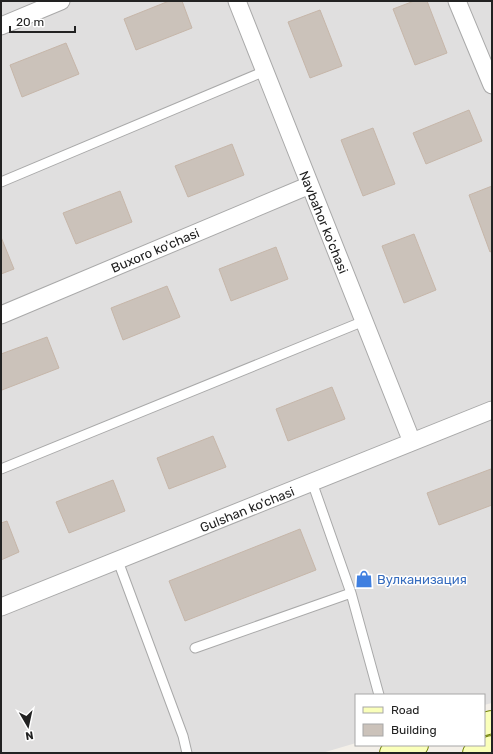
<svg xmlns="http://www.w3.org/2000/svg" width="493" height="754" font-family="Rubik,sans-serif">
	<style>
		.residential { fill: #e0dfdf }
		.building { fill: #cbc2ba; stroke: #c6b6a9 }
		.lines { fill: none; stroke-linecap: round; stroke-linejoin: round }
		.lane-casing { stroke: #a9a9a9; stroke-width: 11 }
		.street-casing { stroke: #a9a9a9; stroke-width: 19 }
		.secondary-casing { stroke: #718200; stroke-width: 24 }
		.lane { stroke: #fff; stroke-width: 9 }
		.street { stroke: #fff; stroke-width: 17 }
		.secondary { stroke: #faffba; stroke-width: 22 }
		.labels { text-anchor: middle; stroke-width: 3; stroke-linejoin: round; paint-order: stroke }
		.street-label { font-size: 13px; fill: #222; stroke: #fff }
		.shop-label { font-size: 13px; fill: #366cbe; stroke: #fff; text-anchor: start }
	</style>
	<rect width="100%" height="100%" fill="#f3efe8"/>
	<path class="residential" d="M 1,1 L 492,1 L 492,703 L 484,705 L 484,695 L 356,695 L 356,743 L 322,753 L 1,753 Z"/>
	<path class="building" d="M 169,1 L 182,1 L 192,28 L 136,50 L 124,19 Z
		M 414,1 L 427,1 L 447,53 L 415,65 L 393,9 Z
		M 320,10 L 342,66 L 310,78 L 288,22 Z
		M 66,43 L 79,74 L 22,97 L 10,65 Z
		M 469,110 L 482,141 L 426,164 L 413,133 Z
		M 373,128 L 395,184 L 363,196 L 341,140 Z
		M 232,144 L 244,175 L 188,197 L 175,166 Z
		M 492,186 L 492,251 L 490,252 L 469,195 Z
		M 120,191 L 132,222 L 76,244 L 63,213 Z
		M 414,234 L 436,290 L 404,303 L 382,246 Z
		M 1,237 L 14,269 L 1,274 Z
		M 276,247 L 288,279 L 231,301 L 219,269 Z
		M 167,286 L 180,317 L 123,340 L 111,308 Z
		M 47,337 L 59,368 L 2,390 L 1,387 L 1,354 Z
		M 332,387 L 345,419 L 288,441 L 276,409 Z
		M 213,436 L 226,467 L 169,489 L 157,458 Z
		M 491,469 L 492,472 L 492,505 L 439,525 L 427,493 Z
		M 113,480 L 125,511 L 69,533 L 56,502 Z
		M 7,521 L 19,552 L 1,560 L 1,523 Z
		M 300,529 L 316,570 L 185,621 L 169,581 Z"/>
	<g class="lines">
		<g class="lane-casing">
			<path id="lane" d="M 1,182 L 265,71
				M 1,469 L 364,321
				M 312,482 L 351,593 L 379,695
				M 118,561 L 183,736 L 187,753
				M 195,648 L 351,593"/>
		</g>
		<g class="street-casing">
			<path id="street" d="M 237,1 L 412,442
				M 457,1 L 492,85
				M 1,26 L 61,1
				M 1,315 L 310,185
				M 1,607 L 492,410"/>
		</g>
		<g class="secondary-casing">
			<path id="secondary" d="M 484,724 L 492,722
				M 391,753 L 417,745
				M 474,753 L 492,747"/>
		</g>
		<use href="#lane" class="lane"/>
		<use href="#street" class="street"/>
		<use href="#secondary" class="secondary"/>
	</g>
	<defs>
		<g id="shop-bare" transform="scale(1.38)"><path d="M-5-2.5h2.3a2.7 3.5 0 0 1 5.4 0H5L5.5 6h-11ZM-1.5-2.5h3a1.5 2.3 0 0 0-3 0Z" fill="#3f7fe0" stroke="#fff" stroke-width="2.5" paint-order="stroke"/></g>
	</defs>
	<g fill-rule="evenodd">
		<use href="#shop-bare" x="364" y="579"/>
	</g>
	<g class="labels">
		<g class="street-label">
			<text transform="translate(324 222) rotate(68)" y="5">Navbahor ko'chasi</text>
			<text transform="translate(155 250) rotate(-23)" y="5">Buxoro ko'chasi</text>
			<text transform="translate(247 509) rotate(-22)" y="5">Gulshan ko'chasi</text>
		</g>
		<g class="shop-label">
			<text x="377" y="584">Вулканизация</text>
		</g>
	</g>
	<rect width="493" height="754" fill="none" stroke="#222222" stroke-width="4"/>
	<rect x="355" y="694" width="130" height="52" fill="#ffffff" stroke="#a7a7a7"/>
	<rect x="363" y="707" width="20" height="6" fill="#faffba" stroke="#a7a7a7"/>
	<text x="391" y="714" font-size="12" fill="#222222">Road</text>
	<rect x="363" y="724" width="20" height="12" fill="#cbc2ba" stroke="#a7a7a7"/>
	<text x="391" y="734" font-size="12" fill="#222222">Building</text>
	<g transform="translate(28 726) rotate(171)" stroke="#ffffff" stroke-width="3" paint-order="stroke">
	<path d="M0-3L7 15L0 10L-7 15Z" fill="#222222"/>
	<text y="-6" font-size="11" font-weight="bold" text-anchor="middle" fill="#222222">N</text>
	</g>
	<path d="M10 26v6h65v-6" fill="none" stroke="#222222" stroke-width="2"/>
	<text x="16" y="26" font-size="12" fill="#222222" stroke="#ffffff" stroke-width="3" paint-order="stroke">20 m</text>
</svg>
